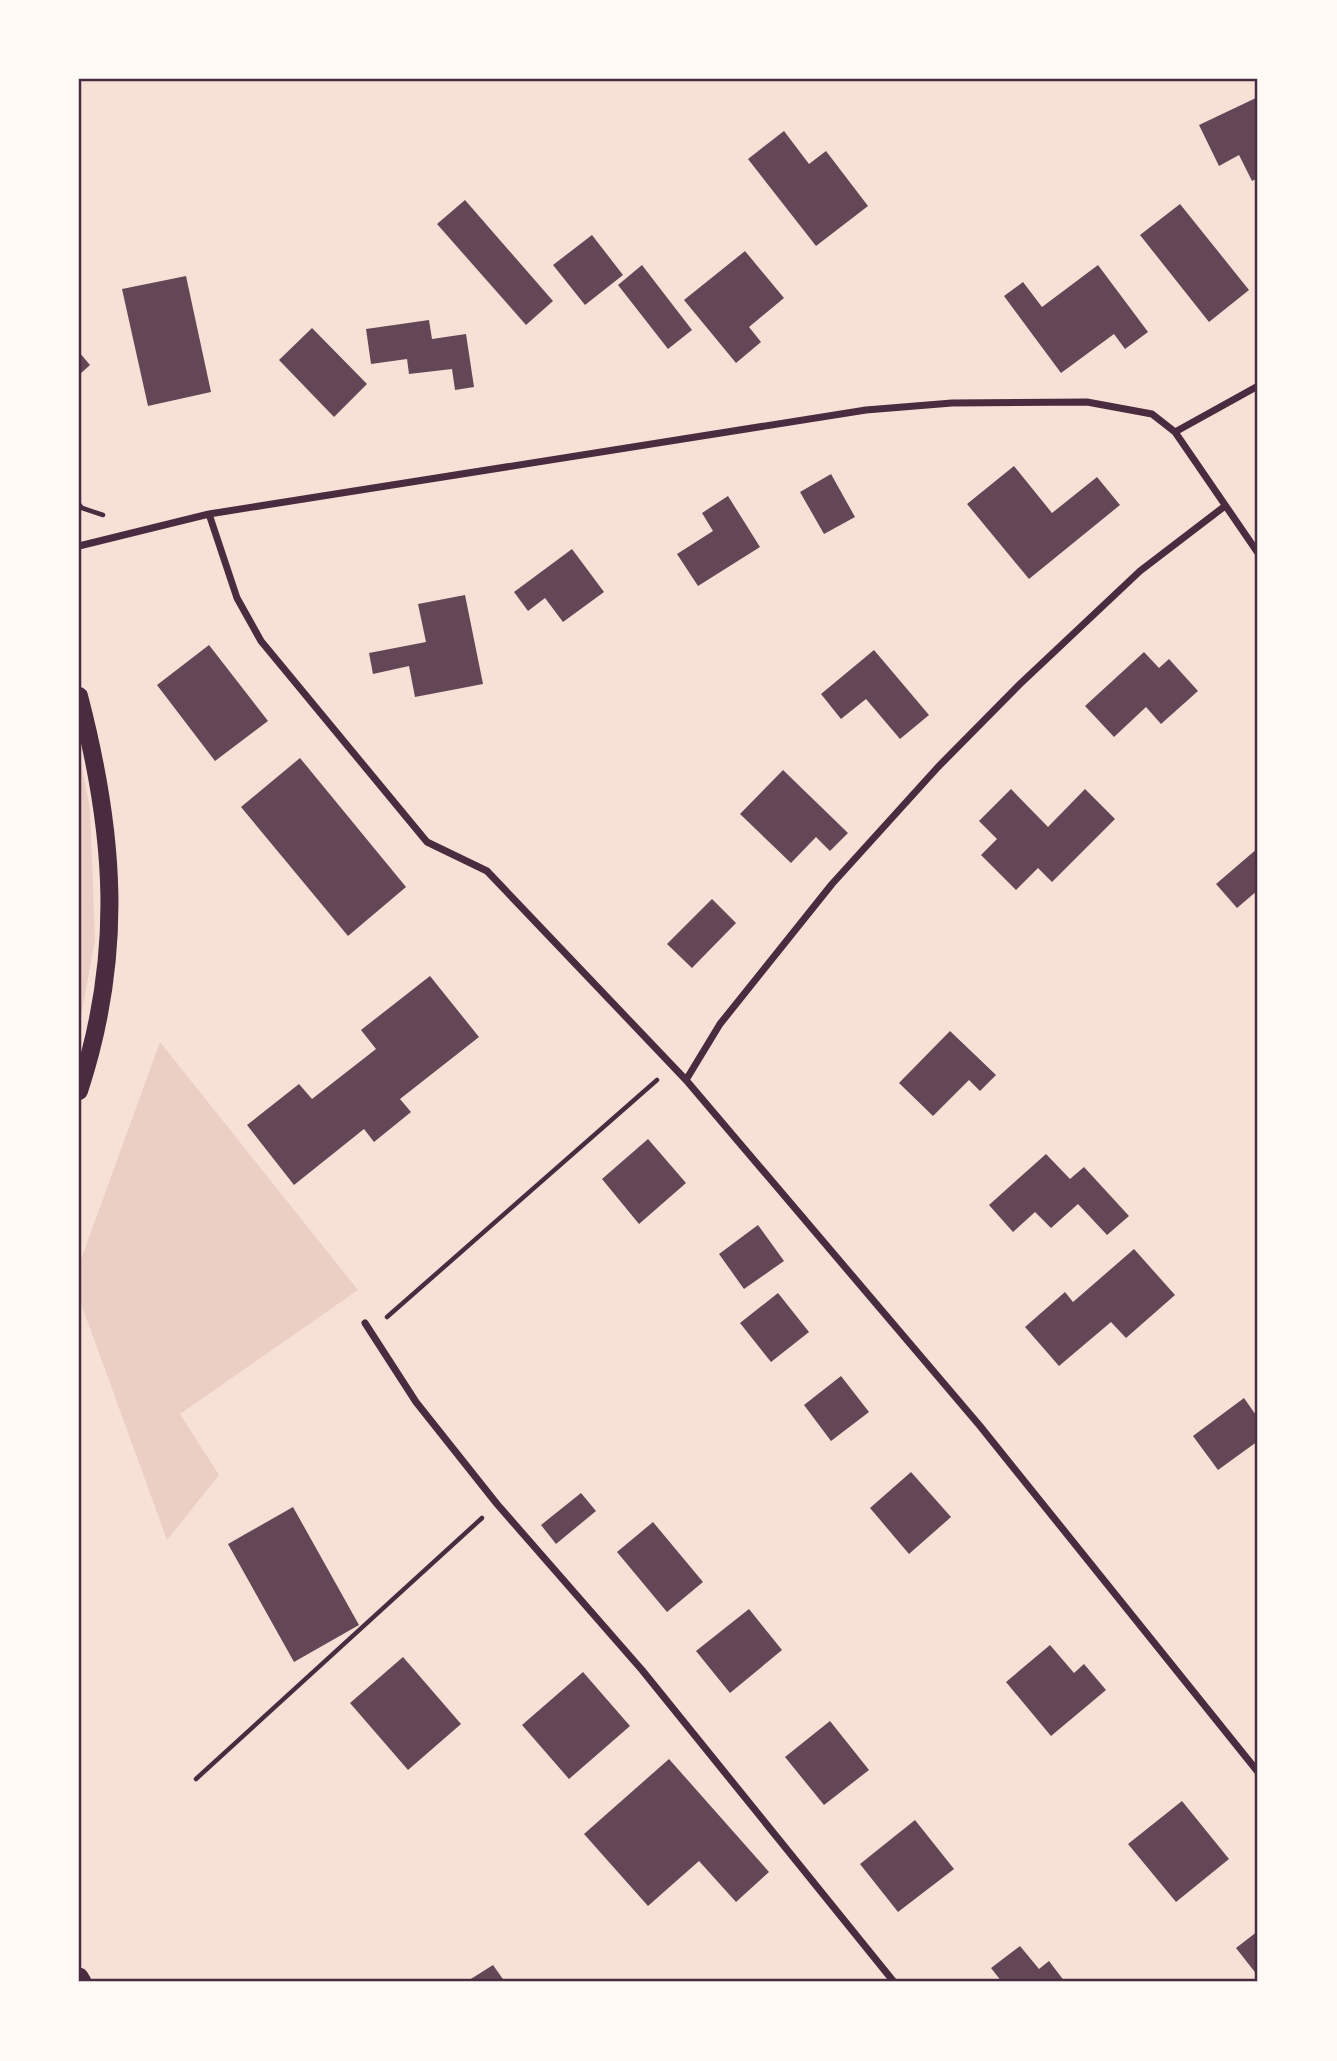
<svg xmlns="http://www.w3.org/2000/svg" width="1337" height="2061" font-family="'Fira Sans Condensed',sans-serif">
	<style>
		.green { fill: #ebcfc5 }
		.building { fill: #644757 }
		.lines { fill: none; stroke-linecap: round; stroke-linejoin: round }
		.path { stroke: #4a2c40; stroke-width: 4.5 }
		.minor { stroke: #4a2c40; stroke-width: 7 }
		.primary { stroke: #4a2c40; stroke-width: 18 }
		.trunk { stroke: #4a2c40; stroke-width: 19 }
		.neatline { fill: none; stroke: #4a2c40; stroke-width: 2.5 }
	</style>
	<rect width="100%" height="100%" fill="#f7e1d7"/>
	<path class="green" d="M 79,752 L 90,809 L 95,940 L 79,1028 Z
		M 160,1042 L 358,1290 L 180,1414 L 219,1475 L 167,1540 L 79,1298 L 79,1265 Z"/>
	<path class="building" d="M 1258,97 L 1258,178 L 1252,181 L 1239,155 L 1219,166 L 1199,125 Z
		M 784,131 L 809,164 L 826,151 L 868,206 L 816,246 L 748,159 Z
		M 465,200 L 553,301 L 526,325 L 437,224 Z
		M 1180,204 L 1249,290 L 1209,322 L 1140,235 Z
		M 592,235 L 623,275 L 585,305 L 553,265 Z
		M 745,251 L 784,298 L 749,327 L 761,342 L 736,363 L 684,300 Z
		M 642,265 L 692,330 L 668,349 L 618,285 Z
		M 1098,265 L 1148,332 L 1125,349 L 1114,334 L 1061,373 L 1004,296 L 1023,282 L 1042,307 Z
		M 186,276 L 211,392 L 148,406 L 122,289 Z
		M 429,320 L 432,339 L 466,334 L 474,387 L 455,390 L 452,369 L 409,374 L 407,359 L 371,364 L 366,329 Z
		M 312,328 L 367,384 L 334,417 L 279,360 Z
		M 79,352 L 90,365 L 79,375 Z
		M 1014,466 L 1052,513 L 1097,477 L 1120,505 L 1029,579 L 967,504 Z
		M 831,474 L 855,517 L 824,534 L 800,492 Z
		M 728,496 L 760,547 L 698,586 L 677,554 L 713,531 L 702,513 Z
		M 572,549 L 604,592 L 563,622 L 545,598 L 528,611 L 514,592 Z
		M 465,595 L 483,684 L 415,697 L 409,666 L 373,674 L 369,653 L 426,642 L 418,604 Z
		M 209,645 L 268,721 L 215,761 L 157,685 Z
		M 874,650 L 929,715 L 900,739 L 866,699 L 841,719 L 821,694 Z
		M 1144,652 L 1159,668 L 1169,659 L 1198,691 L 1161,724 L 1146,707 L 1114,737 L 1085,706 Z
		M 300,758 L 406,887 L 348,936 L 241,807 Z
		M 783,770 L 848,833 L 830,851 L 816,837 L 791,863 L 740,814 Z
		M 1011,789 L 1048,827 L 1085,789 L 1115,819 L 1052,882 L 1038,868 L 1016,890 L 981,855 L 997,839 L 979,821 Z
		M 1258,848 L 1258,890 L 1237,908 L 1216,884 Z
		M 712,899 L 736,923 L 692,968 L 667,944 Z
		M 430,976 L 479,1037 L 400,1099 L 411,1112 L 374,1142 L 364,1129 L 294,1185 L 247,1125 L 299,1084 L 312,1099 L 376,1049 L 361,1030 Z
		M 950,1031 L 996,1075 L 980,1091 L 969,1080 L 933,1116 L 899,1083 Z
		M 648,1139 L 686,1183 L 639,1224 L 602,1179 Z
		M 1046,1154 L 1070,1179 L 1084,1167 L 1129,1216 L 1107,1235 L 1078,1204 L 1051,1228 L 1035,1212 L 1013,1232 L 989,1205 Z
		M 758,1225 L 784,1261 L 744,1289 L 719,1254 Z
		M 1134,1249 L 1175,1295 L 1126,1338 L 1111,1322 L 1059,1366 L 1025,1327 L 1065,1292 L 1073,1302 Z
		M 778,1293 L 809,1332 L 771,1362 L 740,1323 Z
		M 841,1376 L 869,1412 L 831,1441 L 804,1405 Z
		M 1244,1398 L 1258,1418 L 1258,1441 L 1218,1470 L 1193,1436 Z
		M 911,1472 L 951,1517 L 909,1554 L 870,1508 Z
		M 581,1493 L 596,1511 L 556,1544 L 541,1525 Z
		M 293,1507 L 359,1625 L 294,1662 L 228,1544 Z
		M 653,1522 L 703,1582 L 667,1612 L 617,1552 Z
		M 749,1609 L 782,1650 L 730,1693 L 696,1651 Z
		M 1050,1645 L 1074,1673 L 1084,1664 L 1106,1690 L 1051,1736 L 1006,1682 Z
		M 403,1657 L 461,1724 L 408,1770 L 350,1703 Z
		M 583,1672 L 630,1726 L 569,1779 L 522,1725 Z
		M 830,1721 L 869,1770 L 824,1805 L 785,1757 Z
		M 669,1759 L 769,1872 L 736,1902 L 699,1861 L 648,1906 L 584,1834 Z
		M 1182,1801 L 1229,1859 L 1176,1902 L 1128,1844 Z
		M 915,1820 L 954,1869 L 898,1912 L 860,1864 Z
		M 1258,1931 L 1258,1976 L 1236,1948 Z
		M 1020,1946 L 1039,1969 L 1049,1961 L 1065,1982 L 1002,1982 L 991,1968 Z
		M 493,1965 L 505,1982 L 466,1982 Z"/>
	<g class="lines">
		<path class="path" d="M 79,504 L 82,508 L 103,515
			M 387,1317 L 657,1080
			M 196,1779 L 482,1518"/>
		<path class="minor" d="M 1175,432 L 1258,386
			M 209,514 L 237,598 L 261,641 L 427,842 L 487,871 L 686,1080 L 980,1426 L 1258,1772
			M 79,546 L 209,514 L 866,410 L 952,403 L 1087,402 L 1152,414 L 1175,432 L 1258,553
			M 686,1080 L 720,1024 L 832,884 L 938,767 L 1020,684 L 1140,571 L 1225,506
			M 365,1323 L 416,1402 L 497,1504 L 642,1670 L 894,1982"/>
		<path class="primary" d="M 79,696 C 115,834 124,954 79,1091"/>
		<path class="trunk" d="M 79,1977 L 82,1982"/>
	</g>
	<rect width="1337" height="2061" fill="none" stroke="#fffaf5" stroke-width="161"/>
	<rect x="80" y="80" width="1176" height="1900" class="neatline"/>
</svg>
